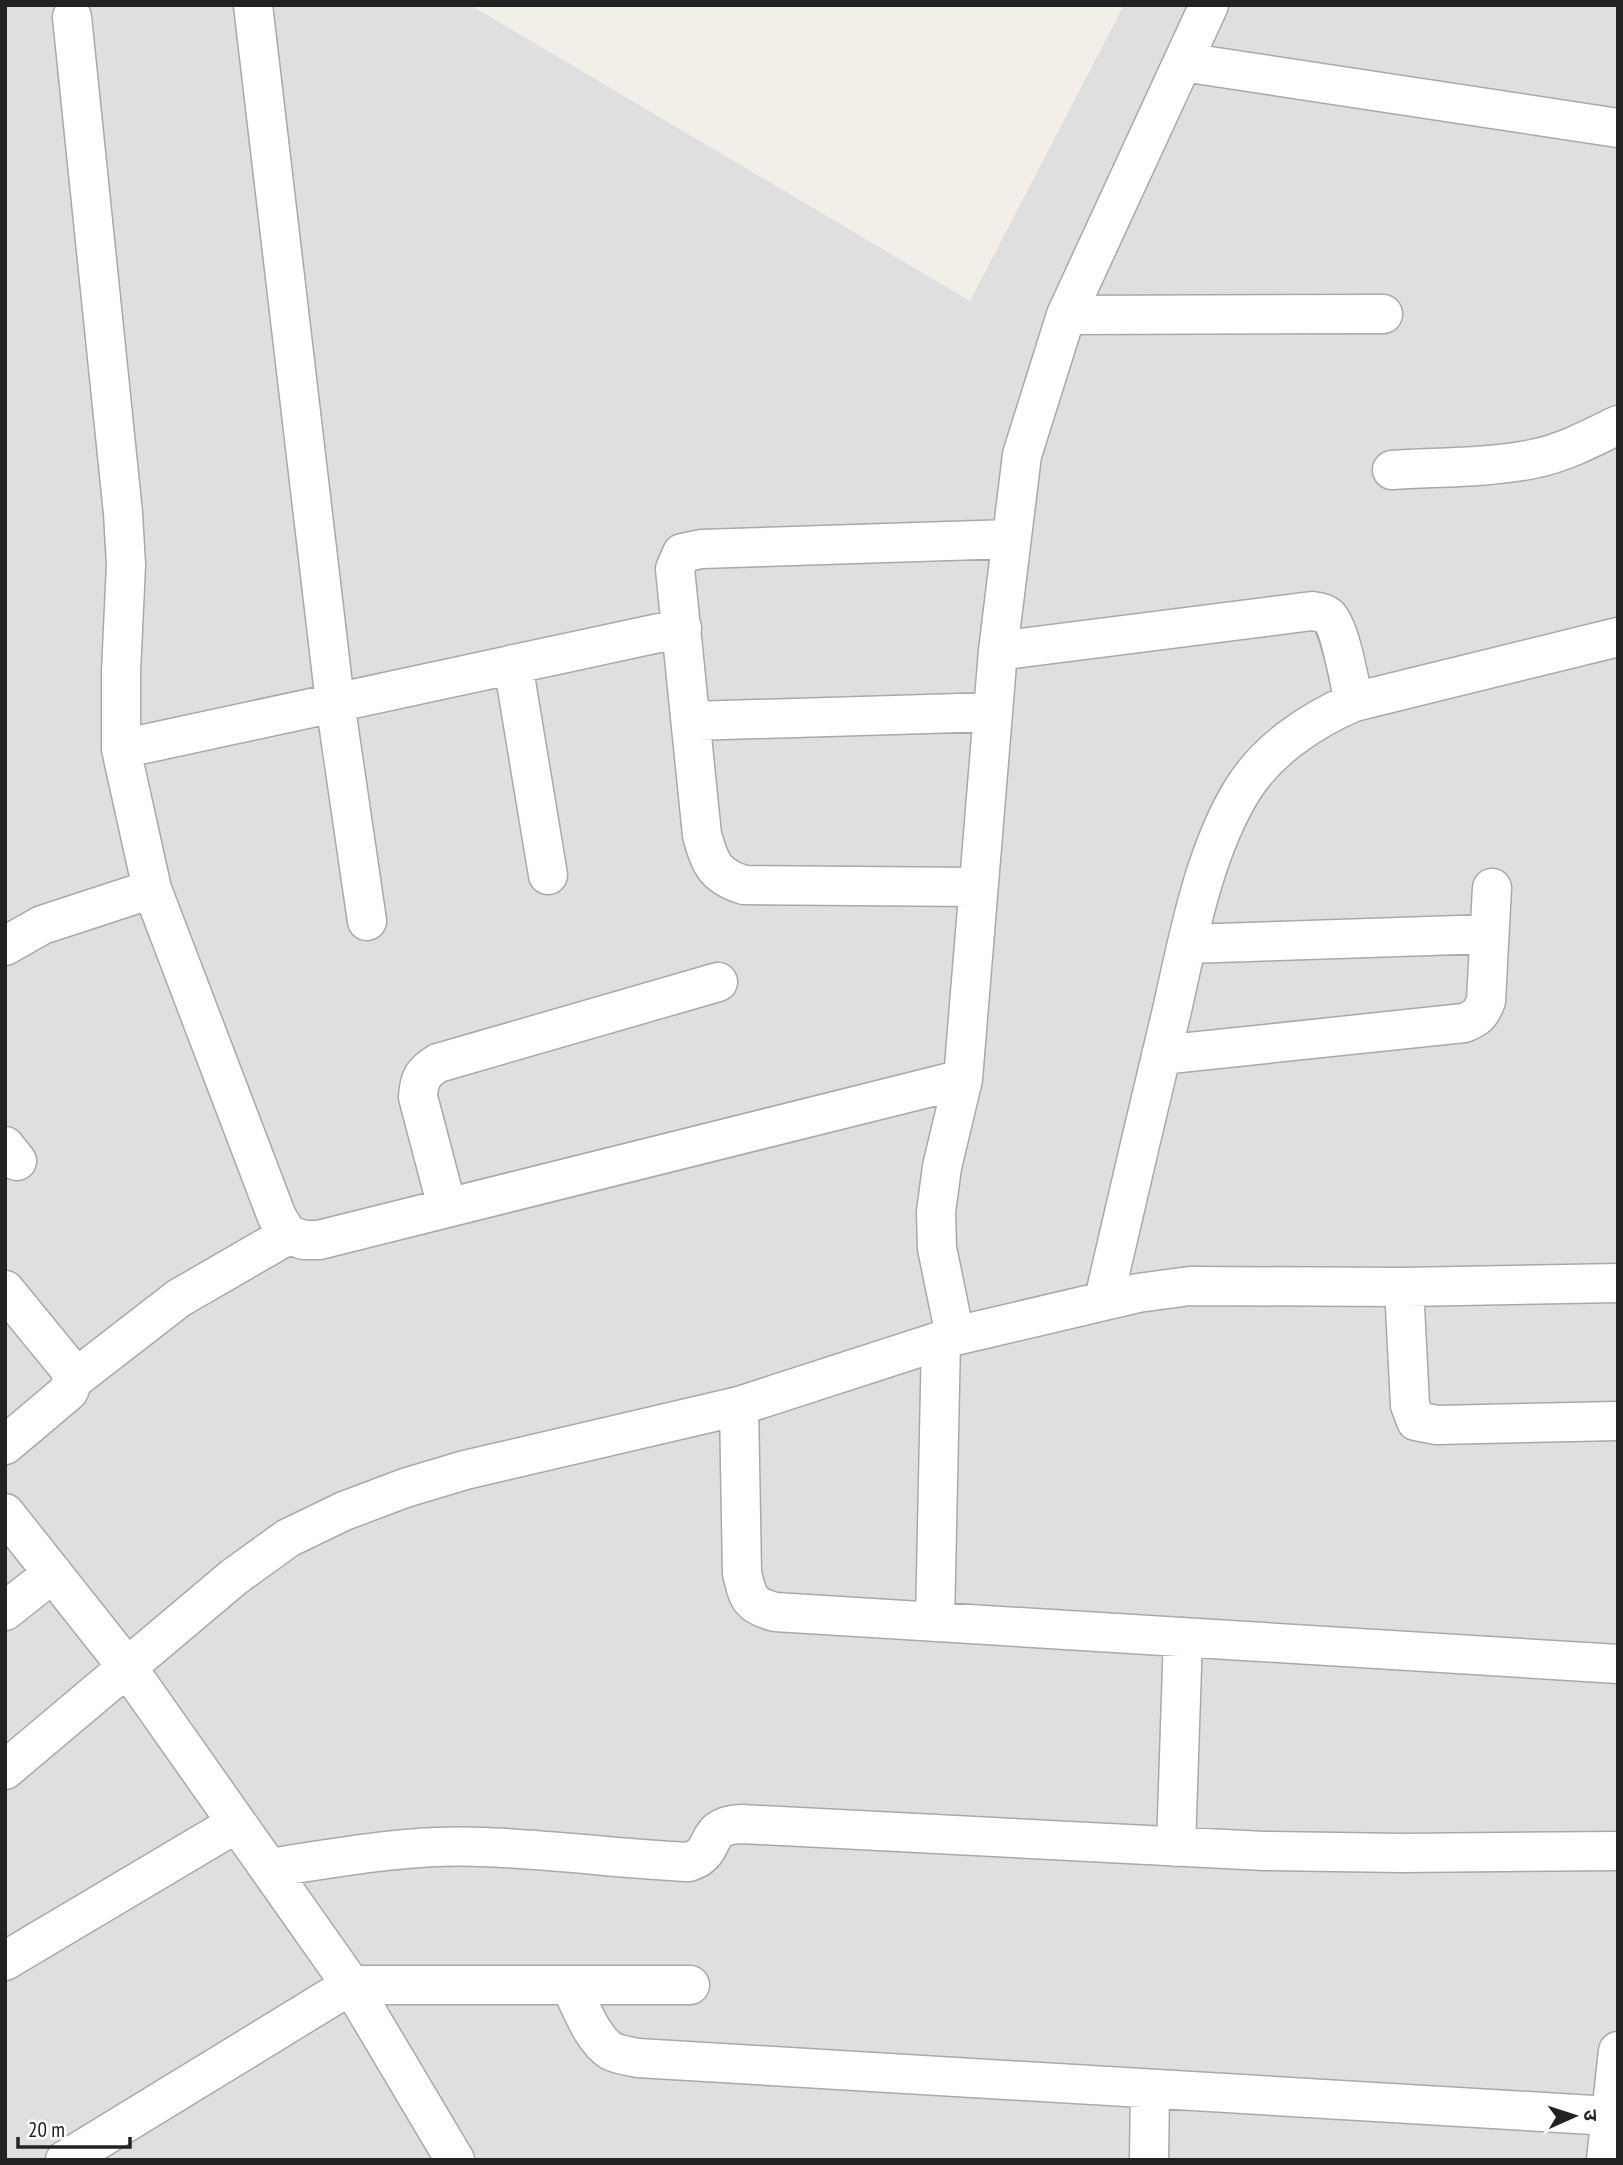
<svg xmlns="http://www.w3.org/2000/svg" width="1623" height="2165" font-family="'PT Sans Narrow','Noto Sans Devanagari',sans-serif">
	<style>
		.residential { fill: #e0dfdf }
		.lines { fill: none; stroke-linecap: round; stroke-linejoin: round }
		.street-casing { stroke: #a9a9a9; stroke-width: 41 }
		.street { stroke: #fff; stroke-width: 38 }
	</style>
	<rect width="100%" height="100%" fill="#f2efe9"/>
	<path class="residential" d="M 5,5 L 470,5 L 970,301 L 1124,5 L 1618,5 L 1618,2160 L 5,2160 Z"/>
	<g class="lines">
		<g class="street-casing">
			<path id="street" d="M 253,5 L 335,702 L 367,921
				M 72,17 L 123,513 L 126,565 L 121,672 L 121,749 L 152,889 L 277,1217 L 288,1235 L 304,1240 L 319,1240 L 963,1079
				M 1183,62 L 1618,128
				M 1066,315 L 1383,314
				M 1392,470 C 1439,467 1487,468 1533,459 C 1563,453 1590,439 1618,425
				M 998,651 L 1312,611 C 1318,612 1323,612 1328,616 C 1340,626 1350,685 1354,702
				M 513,664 L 548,875
				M 691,721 L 993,712
				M 121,749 L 682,628
				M 978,887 L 744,885 C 715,876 710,864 702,835 L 675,569 L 682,553 L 701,549 L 1010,539
				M 1187,944 L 1489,934
				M 5,946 L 42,925 L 152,889
				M 1161,1055 L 1464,1023 C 1477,1018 1481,1014 1486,1001 L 1492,888
				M 5,1146 L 17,1161
				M 447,1207 L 418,1097 C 419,1079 423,1072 438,1063 L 718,982
				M 1404,1287 L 1410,1405 L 1416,1421 L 1437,1425 L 1618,1421
				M 5,1290 L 68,1367 L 73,1380 L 69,1391 L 5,1445
				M 1104,1299 C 1126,1203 1149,1106 1172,1010 C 1188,939 1204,851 1243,789 C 1268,749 1312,720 1354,702 L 1618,637
				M 955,1336 L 937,1248 L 936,1212 L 942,1167 L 963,1079 L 998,651 L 1022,455 L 1066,315 L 1209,5
				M 73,1380 L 179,1298 L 288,1235
				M 739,1406 L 742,1573 C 748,1598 749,1605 775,1612 L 1618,1664
				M 5,1513 L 127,1667 L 351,1985 L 455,2160
				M 5,1611 L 53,1573
				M 935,1622 L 941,1340
				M 5,1770 L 234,1577 L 288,1538 L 344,1511 L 405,1488 L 465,1470 L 739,1406 L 955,1336 L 1138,1293 L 1190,1286 L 1404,1287 L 1618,1283
				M 1176,1847 L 1183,1637
				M 270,1868 C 340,1857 410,1844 482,1847 C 551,1849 620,1859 689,1862 C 720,1852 700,1826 741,1824 L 1264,1851 L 1402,1853 L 1618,1851
				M 5,1961 L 237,1823
				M 570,1985 C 581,2006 591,2038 611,2051 C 619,2055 629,2056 638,2058 L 1610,2116
				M 65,2160 L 351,1985 L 690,1985
				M 1149,2160 L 1150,2089
				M 1606,2160 L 1618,2051"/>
		</g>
		<use href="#street" class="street"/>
	</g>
	<rect width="1623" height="2165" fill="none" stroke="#222222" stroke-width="14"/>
	<g transform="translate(1574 2116) rotate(87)" stroke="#ffffff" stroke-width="5" paint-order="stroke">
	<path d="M0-5L12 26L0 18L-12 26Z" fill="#222222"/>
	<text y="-10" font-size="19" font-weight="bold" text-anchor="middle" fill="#222222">उ</text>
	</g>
	<path d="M18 2137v10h112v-10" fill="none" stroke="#222222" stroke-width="3.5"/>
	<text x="28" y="2137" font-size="21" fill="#222222" stroke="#ffffff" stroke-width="5" paint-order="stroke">20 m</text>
</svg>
